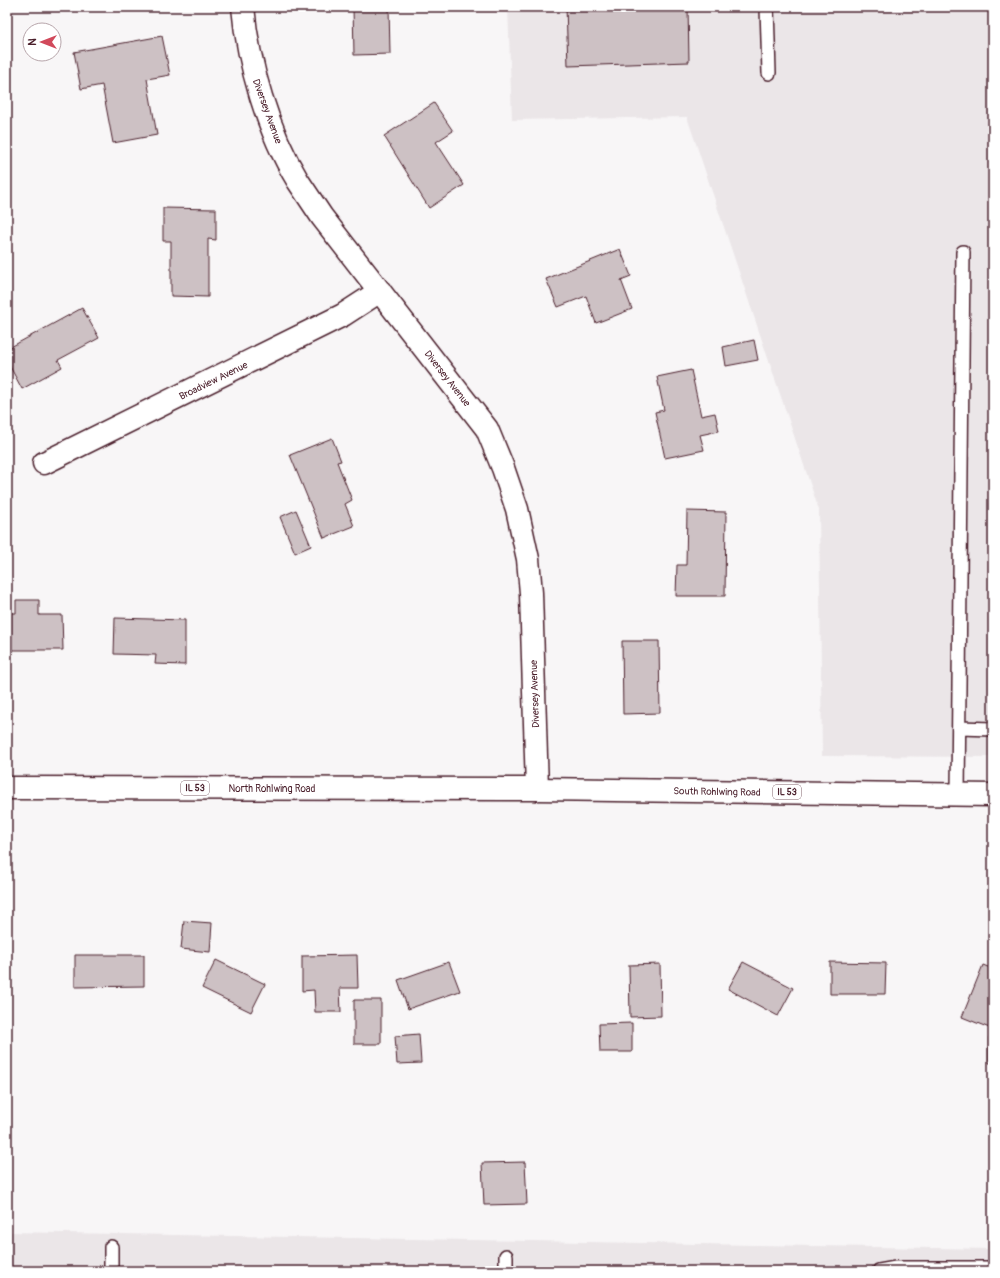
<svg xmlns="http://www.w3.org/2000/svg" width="1000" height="1278" font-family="Pangolin,sans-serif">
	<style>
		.built { fill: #ebe6e8 }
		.building { fill: #cdc1c4; stroke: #4a1f2b }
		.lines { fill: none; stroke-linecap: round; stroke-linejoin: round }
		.service-casing { stroke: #4a1f2b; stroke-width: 16 }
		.minor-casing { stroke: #4a1f2b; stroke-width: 25 }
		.primary-casing { stroke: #4a1f2b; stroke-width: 25 }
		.service { stroke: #fff; stroke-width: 13 }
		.minor { stroke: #fff; stroke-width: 22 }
		.primary { stroke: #fff; stroke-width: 22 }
		.labels { text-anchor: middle; stroke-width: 3; stroke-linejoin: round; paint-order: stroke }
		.shield { fill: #fff; stroke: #80626b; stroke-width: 1 }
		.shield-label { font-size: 9px; font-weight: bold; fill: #4a1f2b }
		.street-label { font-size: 10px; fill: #4a1f2b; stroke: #fff }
	</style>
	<rect width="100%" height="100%" fill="#f8f6f7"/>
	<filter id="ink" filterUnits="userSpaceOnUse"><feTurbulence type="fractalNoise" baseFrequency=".025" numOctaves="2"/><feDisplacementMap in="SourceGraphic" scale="8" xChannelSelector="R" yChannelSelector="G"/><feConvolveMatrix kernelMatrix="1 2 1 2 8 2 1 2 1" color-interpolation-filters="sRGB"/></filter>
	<g filter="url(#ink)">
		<path class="built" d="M 508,7 L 993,7 L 993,757 L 822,756 L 819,510 L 687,117 L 512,120 Z
			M 7,1232 L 993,1249 L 993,1271 L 7,1271 Z"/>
		<path class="building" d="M 353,7 L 389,7 L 390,54 L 354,55 Z
			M 566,7 L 688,7 L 689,62 L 568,66 Z
			M 162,36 L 170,75 L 147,79 L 157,135 L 113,143 L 102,85 L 81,89 L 74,52 Z
			M 434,103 L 453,131 L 436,142 L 464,185 L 429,208 L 384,136 Z
			M 163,208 L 216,209 L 216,240 L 208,239 L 208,297 L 171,296 L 171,241 L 163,241 Z
			M 620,249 L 631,276 L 621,280 L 632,309 L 596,323 L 586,296 L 558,307 L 546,279 Z
			M 82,308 L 99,338 L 58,360 L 62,367 L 22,389 L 7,361 L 7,349 Z
			M 754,340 L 758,360 L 726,366 L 723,347 Z
			M 691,370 L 701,416 L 715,413 L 719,431 L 700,435 L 704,450 L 665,458 L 655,412 L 664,410 L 657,377 Z
			M 332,438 L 341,461 L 337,462 L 352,500 L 345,504 L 354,526 L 324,538 L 290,455 Z
			M 296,510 L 311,546 L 295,553 L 280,517 Z
			M 687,511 L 726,512 L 725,596 L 676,596 L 677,565 L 686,565 Z
			M 16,600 L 39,600 L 39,615 L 62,615 L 63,650 L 7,650 L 7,613 L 16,613 Z
			M 115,618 L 185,620 L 185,665 L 155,664 L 156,655 L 114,654 Z
			M 622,641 L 659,641 L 660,713 L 623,714 Z
			M 184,921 L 212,923 L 210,952 L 181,949 Z
			M 75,955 L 144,955 L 144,986 L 75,987 Z
			M 357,955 L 358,988 L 340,988 L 341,1012 L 315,1012 L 314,990 L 302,991 L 302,956 Z
			M 216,960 L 265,984 L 251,1012 L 202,988 Z
			M 449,962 L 460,991 L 408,1009 L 398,980 Z
			M 743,962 L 793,988 L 778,1016 L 728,989 Z
			M 830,962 L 886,963 L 885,994 L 830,994 Z
			M 660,964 L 661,1016 L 630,1017 L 629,965 Z
			M 983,965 L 993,969 L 992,1029 L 962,1017 Z
			M 354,1000 L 381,1000 L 381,1044 L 354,1044 Z
			M 632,1023 L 632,1052 L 600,1052 L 599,1024 Z
			M 419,1034 L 421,1063 L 397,1064 L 395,1036 Z
			M 993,1036 L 993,1063 L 989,1063 L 989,1037 Z
			M 525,1162 L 527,1204 L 484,1205 L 482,1163 Z"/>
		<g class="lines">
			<g class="service-casing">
				<path id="service" d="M 767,7 L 769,73
					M 959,728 L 993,729
					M 958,795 L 963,252
					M 111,1271 L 111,1247
					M 506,1271 L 506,1256
					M 879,1271 L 896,1268 L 993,1268"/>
			</g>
			<g class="minor-casing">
				<path id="minor" d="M 243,7 C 248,64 268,132 298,181 C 306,193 314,205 322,217 L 487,429 L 503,468 L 517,509 L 528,559 L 531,593 L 537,789
					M 44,463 L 343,315 L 380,291"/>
			</g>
			<g class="primary-casing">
				<path id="primary" d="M 7,788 L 537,789 L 993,795"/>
			</g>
			<use href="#service" class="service"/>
			<use href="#minor" class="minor"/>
			<use href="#primary" class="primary"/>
		</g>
	</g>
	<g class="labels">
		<g class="shield">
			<rect x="181" y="781" width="28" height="14" rx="3"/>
			<rect x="773" y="785" width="28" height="14" rx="3"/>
		</g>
		<g class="shield-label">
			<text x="195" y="791">IL 53</text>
			<text x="787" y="795">IL 53</text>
		</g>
		<g class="street-label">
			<text transform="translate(268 111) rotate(70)" y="4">Diversey Avenue</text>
			<text transform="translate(448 378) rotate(52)" y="4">Diversey Avenue</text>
			<text transform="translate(213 380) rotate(-26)" y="4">Broadview Avenue</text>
			<text transform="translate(534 694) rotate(-92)" y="4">Diversey Avenue</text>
			<text x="272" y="792">North Rohlwing Road</text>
			<text transform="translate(717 791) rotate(1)" y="4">South Rohlwing Road</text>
		</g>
	</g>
	<rect width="1000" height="1278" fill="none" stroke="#fff" stroke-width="24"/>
	<rect x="12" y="12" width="976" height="1254" fill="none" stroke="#4a1f2b" stroke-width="1.5" filter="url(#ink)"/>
	<g transform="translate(42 42) rotate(270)"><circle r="19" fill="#ffffff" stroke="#b7a5aa"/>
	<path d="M0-3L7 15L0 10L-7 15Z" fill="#d1495b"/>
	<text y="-6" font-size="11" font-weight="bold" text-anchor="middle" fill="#4a1f2b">N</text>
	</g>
</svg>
